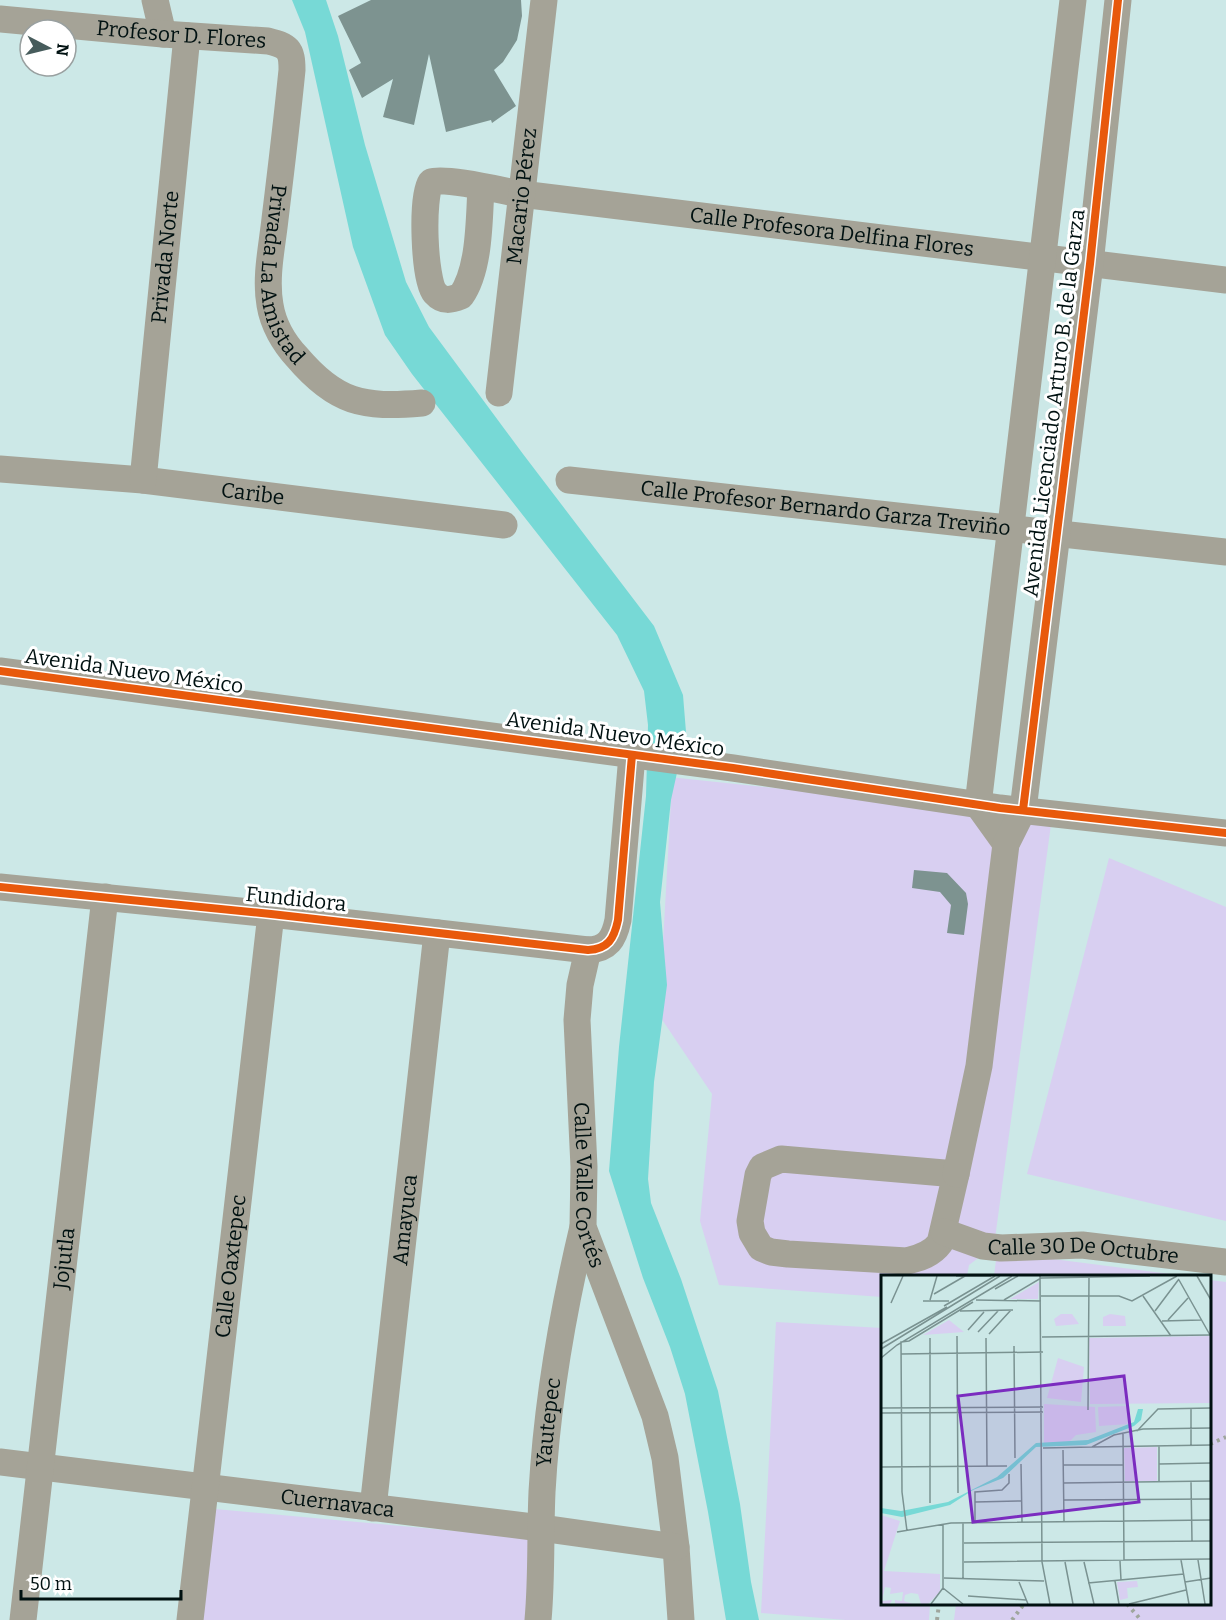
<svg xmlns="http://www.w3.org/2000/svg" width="1226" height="1620" font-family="Bitter,serif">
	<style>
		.green { fill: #d8cff1 }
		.water { fill: #77d9d6 }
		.building { fill: #7d9390 }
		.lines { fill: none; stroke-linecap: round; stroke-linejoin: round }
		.path { stroke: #9fa69d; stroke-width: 4; stroke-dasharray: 3 4.5; stroke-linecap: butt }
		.minor { stroke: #a5a397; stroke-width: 27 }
		.cycleway-casing { stroke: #fff; stroke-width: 11 }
		.cycleway { stroke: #e8590c; stroke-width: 8 }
		.labels { text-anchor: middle; stroke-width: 6; stroke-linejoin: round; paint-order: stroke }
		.street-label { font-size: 21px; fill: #011; stroke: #fff }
		.inset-road { fill: none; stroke: #7a9291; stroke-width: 1.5 }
		.view { fill: #7b2cbf; fill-opacity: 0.15; stroke: #7b2cbf; stroke-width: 3 }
		.inset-edge { fill: none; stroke: #011; stroke-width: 3 }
	</style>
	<rect width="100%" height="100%" fill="#cce8e7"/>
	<path class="green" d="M 669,777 L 1052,817 L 994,1246 L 969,1265 L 967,1276 L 882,1276 L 882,1297 L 719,1285 L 700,1221 L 712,1094 L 659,1015 L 671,800 Z
		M 1109,858 L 1226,907 L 1226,1221 L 1027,1174 Z
		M 1037,1257 L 1186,1276 L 994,1276 L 996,1260 Z
		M 1210,1280 L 1226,1282 L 1226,1620 L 954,1620 L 956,1604 L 1210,1604 Z
		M 776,1322 L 882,1328 L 882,1604 L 930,1604 L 929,1620 L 846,1620 L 761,1613 Z
		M 215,1509 L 533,1538 L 525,1620 L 201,1620 Z"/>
	<path class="water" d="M 292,0 L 326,0 L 338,36 L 365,145 L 406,282 L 429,327 L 523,454 L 654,626 L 683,695 L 686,732 L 671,800 L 660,902 L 667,985 L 654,1082 L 648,1179 L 651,1203 L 681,1279 L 718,1391 L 740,1504 L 751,1582 L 759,1620 L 726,1620 L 708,1512 L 685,1394 L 670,1347 L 643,1278 L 609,1171 L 619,1047 L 646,796 L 648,725 L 644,691 L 617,635 L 412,374 L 385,335 L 353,247 L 305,32 Z"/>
	<path class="building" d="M 371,0 L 521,0 L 522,16 L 517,40 L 503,62 L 494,70 L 516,106 L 492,123 L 491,120 L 446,132 L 429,54 L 414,125 L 383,117 L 393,79 L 362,98 L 349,70 L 361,63 L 338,16 Z
		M 914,870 L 947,873 L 966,893 L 968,904 L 964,935 L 947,933 L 951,905 L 940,892 L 912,888 Z"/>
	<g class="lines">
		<path class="path" d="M 1210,1444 L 1226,1437
			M 1127,1604 L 1141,1620
			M 937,1620 L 939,1604
			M 1012,1620 L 1024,1604"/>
		<g class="minor">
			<path d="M 155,0 L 163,34"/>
			<path id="s1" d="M 0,19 L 163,34 L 268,41 C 288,46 292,49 292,70 C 287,120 281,170 275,219 C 272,247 265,277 270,305 C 273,324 284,343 297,357 C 336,403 363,408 422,403"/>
			<path id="s2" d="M 481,187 C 479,220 480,269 461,296 C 451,300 443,302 435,293 C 424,280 421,197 431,182 C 445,177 504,191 521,194 L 1226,280"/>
			<path id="s3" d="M 499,393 L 544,0"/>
			<path id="s4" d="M 0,469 L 143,480 L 504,525"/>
			<path id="s5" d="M 143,480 L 187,36"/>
			<path id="s6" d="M 569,480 L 1226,552"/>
			<path d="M 0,671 L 733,768 L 1000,808 L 1226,833"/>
			<path d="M 1006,844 L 978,805 L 1073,0"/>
			<path d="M 0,887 L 271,914 L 588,950 C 608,949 614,939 618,920 L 632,755"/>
			<path id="s7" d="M 588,950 L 580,985 L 577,1020 L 584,1167 L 583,1227 L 655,1416 L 665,1458 L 676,1547 L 681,1620"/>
			<path d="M 781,1159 L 956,1174 L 940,1243 C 932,1254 920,1258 907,1261 L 788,1254 L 771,1252 L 761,1248 L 752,1233 L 750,1221 L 758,1175 L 762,1167 Z"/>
			<path d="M 956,1174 L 979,1066 L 1006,844 L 1023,810 L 1090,264 L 1118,0"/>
			<path id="s8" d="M 944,1232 L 983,1246 L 1001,1248 L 1082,1245 L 1226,1262"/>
			<path id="s9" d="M 0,1462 L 541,1528 L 676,1547"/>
			<path id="s10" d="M 373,1508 L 437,933"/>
			<path id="s11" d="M 23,1620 L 105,897"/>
			<path id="s12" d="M 190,1620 L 271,914"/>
			<path id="s13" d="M 538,1620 C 542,1577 540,1535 542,1492 C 547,1402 562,1315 583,1227"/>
		</g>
		<g class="cycleway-casing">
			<path id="cycleway" d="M 0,671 L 733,768 L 1000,808 L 1226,833
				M 1023,810 L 1090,264 L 1118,0
				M 0,887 L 271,914 L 588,950 C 608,949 614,939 618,920 L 632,755"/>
		</g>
		<use href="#cycleway" class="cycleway"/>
	</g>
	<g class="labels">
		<g class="street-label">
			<text dy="7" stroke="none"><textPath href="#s1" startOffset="182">Profesor D. Flores</textPath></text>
			<text dy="7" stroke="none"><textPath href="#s3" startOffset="198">Macario Pérez</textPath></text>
			<text dy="7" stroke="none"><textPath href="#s2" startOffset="658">Calle Profesora Delfina Flores</textPath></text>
			<text dy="7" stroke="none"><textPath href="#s5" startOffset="224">Privada Norte</textPath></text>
			<text dy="7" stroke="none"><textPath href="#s1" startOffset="520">Privada La Amistad</textPath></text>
			<text transform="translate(1054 403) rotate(-83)" y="7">Avenida Licenciado Arturo B. de la Garza</text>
			<text dy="7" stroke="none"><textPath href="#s4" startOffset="254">Caribe</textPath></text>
			<text dy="7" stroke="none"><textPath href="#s6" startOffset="258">Calle Profesor Bernardo Garza Treviño</textPath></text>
			<text transform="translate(134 671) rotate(8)" y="7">Avenida Nuevo México</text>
			<text transform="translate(615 734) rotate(8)" y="7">Avenida Nuevo México</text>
			<text transform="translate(296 899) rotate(6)" y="7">Fundidora</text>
			<text dy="7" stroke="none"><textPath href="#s7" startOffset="237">Calle Valle Cortés</textPath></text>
			<text dy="7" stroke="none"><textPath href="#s10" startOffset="290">Amayuca</textPath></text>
			<text dy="7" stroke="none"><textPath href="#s8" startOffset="142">Calle 30 De Octubre</textPath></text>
			<text dy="7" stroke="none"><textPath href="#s11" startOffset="364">Jojutla</textPath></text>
			<text dy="7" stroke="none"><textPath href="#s12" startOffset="356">Calle Oaxtepec</textPath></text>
			<text dy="7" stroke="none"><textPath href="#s13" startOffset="198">Yautepec</textPath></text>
			<text dy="7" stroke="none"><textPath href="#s9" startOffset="340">Cuernavaca</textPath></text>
		</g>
	</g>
	<g transform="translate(881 1275)">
		<rect width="330" height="330" fill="#cce8e7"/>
		<path d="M 158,7 L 157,24 L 129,24 ZM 180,39 L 191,39 L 198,49 L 175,51 L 173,44 ZM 229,39 L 244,41 L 245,51 L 222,51 L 222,42 ZM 68,45 L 83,57 L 42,60 ZM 330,61 L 330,128 L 209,129 L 208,63 ZM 177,83 L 203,92 L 200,127 L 166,123 ZM 163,129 L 214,132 L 215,157 L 195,160 L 188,167 L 163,169 ZM 247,131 L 248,149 L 218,151 L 217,132 ZM 276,172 L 276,206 L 244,206 L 243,173 ZM 0,240 L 19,246 L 3,296 L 59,299 L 59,317 L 47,329 L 40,329 L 37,319 L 30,318 L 24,320 L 23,326 L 32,329 L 14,329 L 14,325 L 21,326 L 22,317 L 9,319 L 10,313 L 4,312 L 1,326 L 11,325 L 9,329 L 0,329 ZM 256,306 L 257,312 L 246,313 L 247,323 L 239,325 L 236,307 Z" fill="#d8cff1"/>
		<path d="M 257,134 L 262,134 L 260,145 L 253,151 L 205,170 L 155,172 L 122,203 L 92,215 L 69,230 L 21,242 L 0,238 L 0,233 L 20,236 L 67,227 L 116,202 L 155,168 L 207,165 L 253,147 Z" fill="#77d9d6"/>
		<path class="inset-road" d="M 75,1 L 110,1M 159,1 L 161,287 L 169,329M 316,1 L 330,25M 298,5 L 329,60M 114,14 L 137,1M 53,19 L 84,1M 160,21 L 238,21 L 251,26 L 296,1M 262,21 L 290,61M 49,25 L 56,1M 95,25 L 160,26M 123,25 L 160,3 L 269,1M 42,26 L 68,26M 10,28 L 22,1M 63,31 L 114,1M 79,36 L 132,35M 274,36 L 298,4M 287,45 L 307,23M 281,46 L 320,45M 87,55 L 103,37M 97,57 L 117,36M 108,59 L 130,35M 76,61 L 77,218M 161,62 L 330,60M 49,63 L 49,228M 105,63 L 106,191M 0,69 L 66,32M 133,71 L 134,183M 0,74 L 119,1M 20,79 L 162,77M 0,83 L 16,70 L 131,1M 0,133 L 162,132M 310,133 L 310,170M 207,135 L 208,3M 0,138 L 162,137M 256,156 L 277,134 L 330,133M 242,158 L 243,286M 211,172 L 330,170M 162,173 L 211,172 L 233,160 L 262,154 L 330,153M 182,175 L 183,246M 140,189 L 141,247M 278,189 L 330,188M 182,190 L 242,190M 0,192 L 126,191M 310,206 L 311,266M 278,207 L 278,171M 182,208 L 330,206M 183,225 L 330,224M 94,227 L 140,226M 94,247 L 94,217 L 121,215 L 128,208 L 128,199M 82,248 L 82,303M 26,256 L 21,217 L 20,67 L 28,66 L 92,27M 16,257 L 70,248 L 330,245M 83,268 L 330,266M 300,285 L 308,329M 317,285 L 324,329M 239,286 L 240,305M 83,287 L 330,284M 184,287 L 192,329M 203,287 L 213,329M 63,303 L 163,306M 234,306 L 238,329M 138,307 L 147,329M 304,307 L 330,303M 207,308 L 303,299M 62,313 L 82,329M 87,321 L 145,325M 50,329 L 62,313 L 62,249M 248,329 L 305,315"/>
		<path class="view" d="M 243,101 L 258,227 L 92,247 L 77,121 Z"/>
		<rect width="330" height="330" class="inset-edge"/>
	</g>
	<g transform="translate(48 48) rotate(97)"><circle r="28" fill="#ffffff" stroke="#99a0a0" stroke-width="1.5"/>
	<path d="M0-4.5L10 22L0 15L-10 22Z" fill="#475c5c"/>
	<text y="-9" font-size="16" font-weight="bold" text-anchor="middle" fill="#001111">N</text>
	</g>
	<path d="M21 1590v9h160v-9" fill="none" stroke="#001111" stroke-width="3"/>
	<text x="30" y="1590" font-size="18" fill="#001111" stroke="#ffffff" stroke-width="4.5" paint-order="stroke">50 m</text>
</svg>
